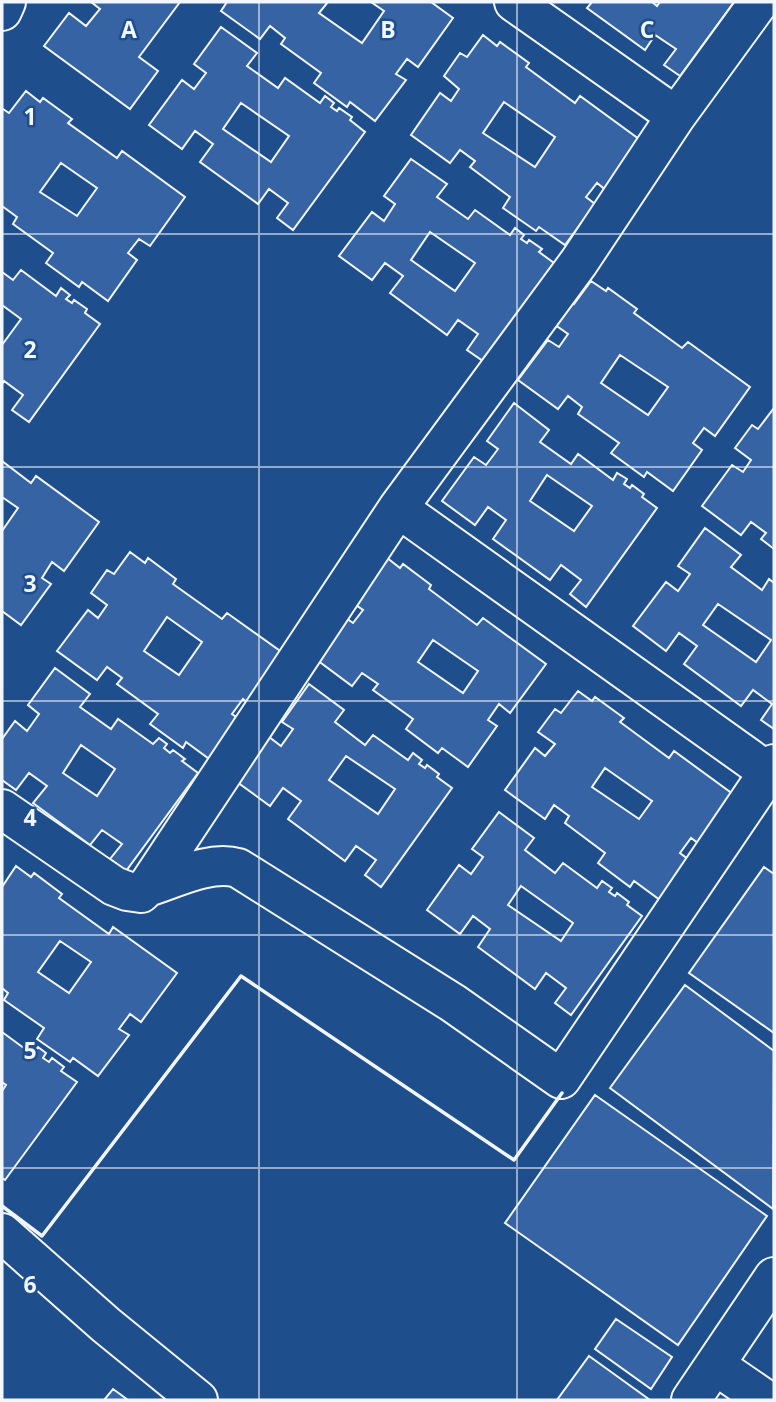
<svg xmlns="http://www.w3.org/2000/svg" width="776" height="1402" font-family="'Open Sans',sans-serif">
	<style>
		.building { fill: #3563a3; stroke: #f2f6ff; stroke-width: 2; fill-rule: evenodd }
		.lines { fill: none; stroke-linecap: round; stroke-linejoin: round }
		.street-casing { stroke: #f2f6ff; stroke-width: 42 }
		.street { stroke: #1f4e8c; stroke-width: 38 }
		.wall { stroke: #f2f6ff; stroke-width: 3.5 }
		.grid { fill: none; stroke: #f2f6ff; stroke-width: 2; stroke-opacity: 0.55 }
		.grid-label { font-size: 23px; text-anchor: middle; font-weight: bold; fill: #f2f6ff; stroke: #1f4e8c; stroke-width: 5; stroke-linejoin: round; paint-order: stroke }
	</style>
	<rect width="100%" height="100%" fill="#1f4e8c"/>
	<path class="building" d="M 91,2 L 180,2 L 139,57 L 158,71 L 130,109 L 44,46 L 69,13 L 86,26 L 100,9 Z
		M 227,2 L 328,2 L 319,13 L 362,43 L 384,11 L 371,2 L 431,2 L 453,18 L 418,67 L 407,59 L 396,74 L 406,80 L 375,121 L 350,102 L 347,107 L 314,83 L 321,73 L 281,44 L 285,38 L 270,26 L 260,39 L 221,11 Z
		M 592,2 L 652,2 L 657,6 L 660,2 L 734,2 L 680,76 L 664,65 L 676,49 L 655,35 L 645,50 L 587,8 Z
		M 221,27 L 257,53 L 247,66 L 278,88 L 285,78 L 320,103 L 325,96 L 334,103 L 331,107 L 337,111 L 339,108 L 352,117 L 350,120 L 365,132 L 293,230 L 277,218 L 288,203 L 269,189 L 258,204 L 200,162 L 213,144 L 195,131 L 182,149 L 149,125 L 182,80 L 194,89 L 206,73 L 194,64 ZM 241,103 L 289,136 L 271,162 L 223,129 Z
		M 483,35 L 497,46 L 500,42 L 529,63 L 526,67 L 575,103 L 580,96 L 643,142 L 607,191 L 597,183 L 586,197 L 595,204 L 565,245 L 539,227 L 536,231 L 503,208 L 510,197 L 470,167 L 475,161 L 460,150 L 450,163 L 411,135 L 440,93 L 451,101 L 459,89 L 444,76 L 460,53 L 467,57 ZM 504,102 L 555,137 L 535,167 L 483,133 Z
		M 26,91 L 40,102 L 43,98 L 72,119 L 68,123 L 117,158 L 122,151 L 185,197 L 150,246 L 139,239 L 128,253 L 137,260 L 108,301 L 82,282 L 79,287 L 46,263 L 53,253 L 13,224 L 17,217 L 2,206 L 2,110 L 3,109 L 9,113 ZM 61,163 L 97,188 L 77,216 L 40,192 Z
		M 411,159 L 447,184 L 437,197 L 468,219 L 475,210 L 510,235 L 515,228 L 524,235 L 521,239 L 527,243 L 529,240 L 542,249 L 539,252 L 554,263 L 483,361 L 467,350 L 478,334 L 458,320 L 447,335 L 390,293 L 403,276 L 385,263 L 372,280 L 339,256 L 372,212 L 384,221 L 395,204 L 384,196 ZM 430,232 L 475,263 L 455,291 L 411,260 Z
		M 21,270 L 56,296 L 61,288 L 70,295 L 66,299 L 72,303 L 74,300 L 87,309 L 85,313 L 100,324 L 29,422 L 12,410 L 23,395 L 4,381 L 2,384 L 2,345 L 21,319 L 2,305 L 2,272 L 13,280 Z
		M 591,281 L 606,291 L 608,288 L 637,309 L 634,313 L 682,348 L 688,342 L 750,387 L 715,436 L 704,428 L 693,443 L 702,450 L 673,491 L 647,472 L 644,477 L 611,453 L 619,443 L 578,414 L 582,407 L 568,396 L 558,409 L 518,380 L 548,340 L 559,347 L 568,334 L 551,322 L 568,299 L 574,304 ZM 620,355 L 668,387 L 648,415 L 601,383 Z
		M 514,403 L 549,430 L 540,442 L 571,464 L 578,454 L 613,480 L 617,473 L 627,479 L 624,484 L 630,488 L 632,485 L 644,494 L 642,497 L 657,508 L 586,607 L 570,594 L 581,580 L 561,565 L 550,580 L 493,539 L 506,520 L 488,507 L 475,525 L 442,501 L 474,457 L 486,465 L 498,449 L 487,441 ZM 547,475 L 592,506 L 574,531 L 530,501 Z
		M 774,408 L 774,549 L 761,539 L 766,533 L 751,522 L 741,535 L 702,506 L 732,465 L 743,472 L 751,460 L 735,448 L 752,425 L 758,429 Z
		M 2,461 L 31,483 L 36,476 L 99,522 L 64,571 L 52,562 L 42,578 L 51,584 L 21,625 L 2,611 L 2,531 L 18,508 L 2,497 Z
		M 705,528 L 741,555 L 731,567 L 762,590 L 769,579 L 774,583 L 774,729 L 761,720 L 772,704 L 753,690 L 741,706 L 684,664 L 697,646 L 679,633 L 666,651 L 633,626 L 666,582 L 678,591 L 690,574 L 678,566 ZM 718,604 L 771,640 L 756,662 L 703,625 Z
		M 130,552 L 145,563 L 148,558 L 176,579 L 173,584 L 222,619 L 227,613 L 290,658 L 254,708 L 243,699 L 232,714 L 242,721 L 212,761 L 186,742 L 183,748 L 150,724 L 158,714 L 117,684 L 122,678 L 107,667 L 97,680 L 57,651 L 88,610 L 98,618 L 107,605 L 91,593 L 107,570 L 114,574 ZM 167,617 L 202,642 L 179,675 L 144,651 Z
		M 386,557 L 400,568 L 403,564 L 431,585 L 429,589 L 477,625 L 483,618 L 546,664 L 510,713 L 499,704 L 488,720 L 497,726 L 468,767 L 442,748 L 438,753 L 406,729 L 413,719 L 373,690 L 378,684 L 362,673 L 352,686 L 313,657 L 343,616 L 353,623 L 363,610 L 346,598 ZM 433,640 L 478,671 L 463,693 L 418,662 Z
		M 55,668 L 90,694 L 80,707 L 111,729 L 118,719 L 153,744 L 159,738 L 167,744 L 164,748 L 170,753 L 173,750 L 185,759 L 182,761 L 198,773 L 126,871 L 110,859 L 122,844 L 102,830 L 90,845 L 33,803 L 47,786 L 29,773 L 16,790 L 2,780 L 2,739 L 15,721 L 27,731 L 39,714 L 28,705 ZM 81,745 L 115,769 L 97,796 L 63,773 Z
		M 309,684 L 344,710 L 335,722 L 365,745 L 373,735 L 408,760 L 413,753 L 422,760 L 419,764 L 425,768 L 427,765 L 439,774 L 437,777 L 452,788 L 381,887 L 365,875 L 376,860 L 356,846 L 345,861 L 288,819 L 301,801 L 283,788 L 270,806 L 237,782 L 269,737 L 281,746 L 293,729 L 282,722 ZM 346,756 L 395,789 L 378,814 L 329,780 Z
		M 578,691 L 592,701 L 595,697 L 624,718 L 620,722 L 669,758 L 674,751 L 737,797 L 702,846 L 691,838 L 680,853 L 689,860 L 660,900 L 634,881 L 630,887 L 598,863 L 605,853 L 565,823 L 569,816 L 554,805 L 545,819 L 505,790 L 535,748 L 545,756 L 555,744 L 538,732 L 555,709 L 561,713 ZM 605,768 L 652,801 L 639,819 L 592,787 Z
		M 499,812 L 534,838 L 525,850 L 555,873 L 563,863 L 597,888 L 602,881 L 612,888 L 609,892 L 615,896 L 617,893 L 629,902 L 627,905 L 642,916 L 571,1015 L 555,1003 L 566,988 L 546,973 L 535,989 L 478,947 L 490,929 L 473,916 L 460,934 L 427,910 L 459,865 L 471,874 L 483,857 L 472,849 ZM 521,886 L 573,923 L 561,941 L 508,905 Z
		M 16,866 L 31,877 L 34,873 L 62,894 L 59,898 L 109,934 L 113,927 L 177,973 L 141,1022 L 130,1014 L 119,1029 L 129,1035 L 98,1076 L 73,1058 L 70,1062 L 37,1039 L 44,1028 L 4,1000 L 8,993 L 2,988 L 2,887 ZM 60,941 L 91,962 L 69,993 L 38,972 Z
		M 764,867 L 774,874 L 774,1033 L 689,973 Z
		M 685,985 L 774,1051 L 773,1209 L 610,1088 Z
		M 2,1032 L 32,1054 L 38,1047 L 46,1053 L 43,1058 L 49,1062 L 52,1058 L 64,1067 L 61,1071 L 77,1082 L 5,1180 L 2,1178 L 2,1091 L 6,1085 L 2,1082 Z
		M 595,1095 L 767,1216 L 678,1345 L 505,1223 Z
		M 616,1319 L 672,1357 L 651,1389 L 595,1349 Z
		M 589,1356 L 650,1400 L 557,1400 Z
		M 113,1389 L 128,1400 L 104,1400 Z"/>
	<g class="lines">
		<g class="street-casing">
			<path id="street" d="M 514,2 L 676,116
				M 2,11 L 6,2
				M 398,508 L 768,772
				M 2,809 L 114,886 L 127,891 L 141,893 L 147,887 C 174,879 209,860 238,868 L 453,1003 L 561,1079 L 774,764
				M 147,887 L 398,508 L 579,262 L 676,116 L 759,2
				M 2,1233 L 106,1325 L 198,1400
				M 715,1365 L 766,1400
				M 691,1400 L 774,1277"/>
		</g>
		<use href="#street" class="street"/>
		<path class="wall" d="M 2,1206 L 42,1236 L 241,976 L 514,1160 L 562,1093"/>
	</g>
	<path class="grid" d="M 259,2 L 259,1400M 517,2 L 517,1400M 2,234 L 774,234M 2,467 L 774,467M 2,701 L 774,701M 2,935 L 774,935M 2,1168 L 774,1168"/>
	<g class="grid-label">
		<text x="129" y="38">A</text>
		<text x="388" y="38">B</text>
		<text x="647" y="38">C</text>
		<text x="30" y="125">1</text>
		<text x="30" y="358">2</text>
		<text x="30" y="592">3</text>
		<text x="30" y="826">4</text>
		<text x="30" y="1059">5</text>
		<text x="30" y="1293">6</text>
	</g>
	<rect width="776" height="1402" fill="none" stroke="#f2f6ff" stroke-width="7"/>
</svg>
